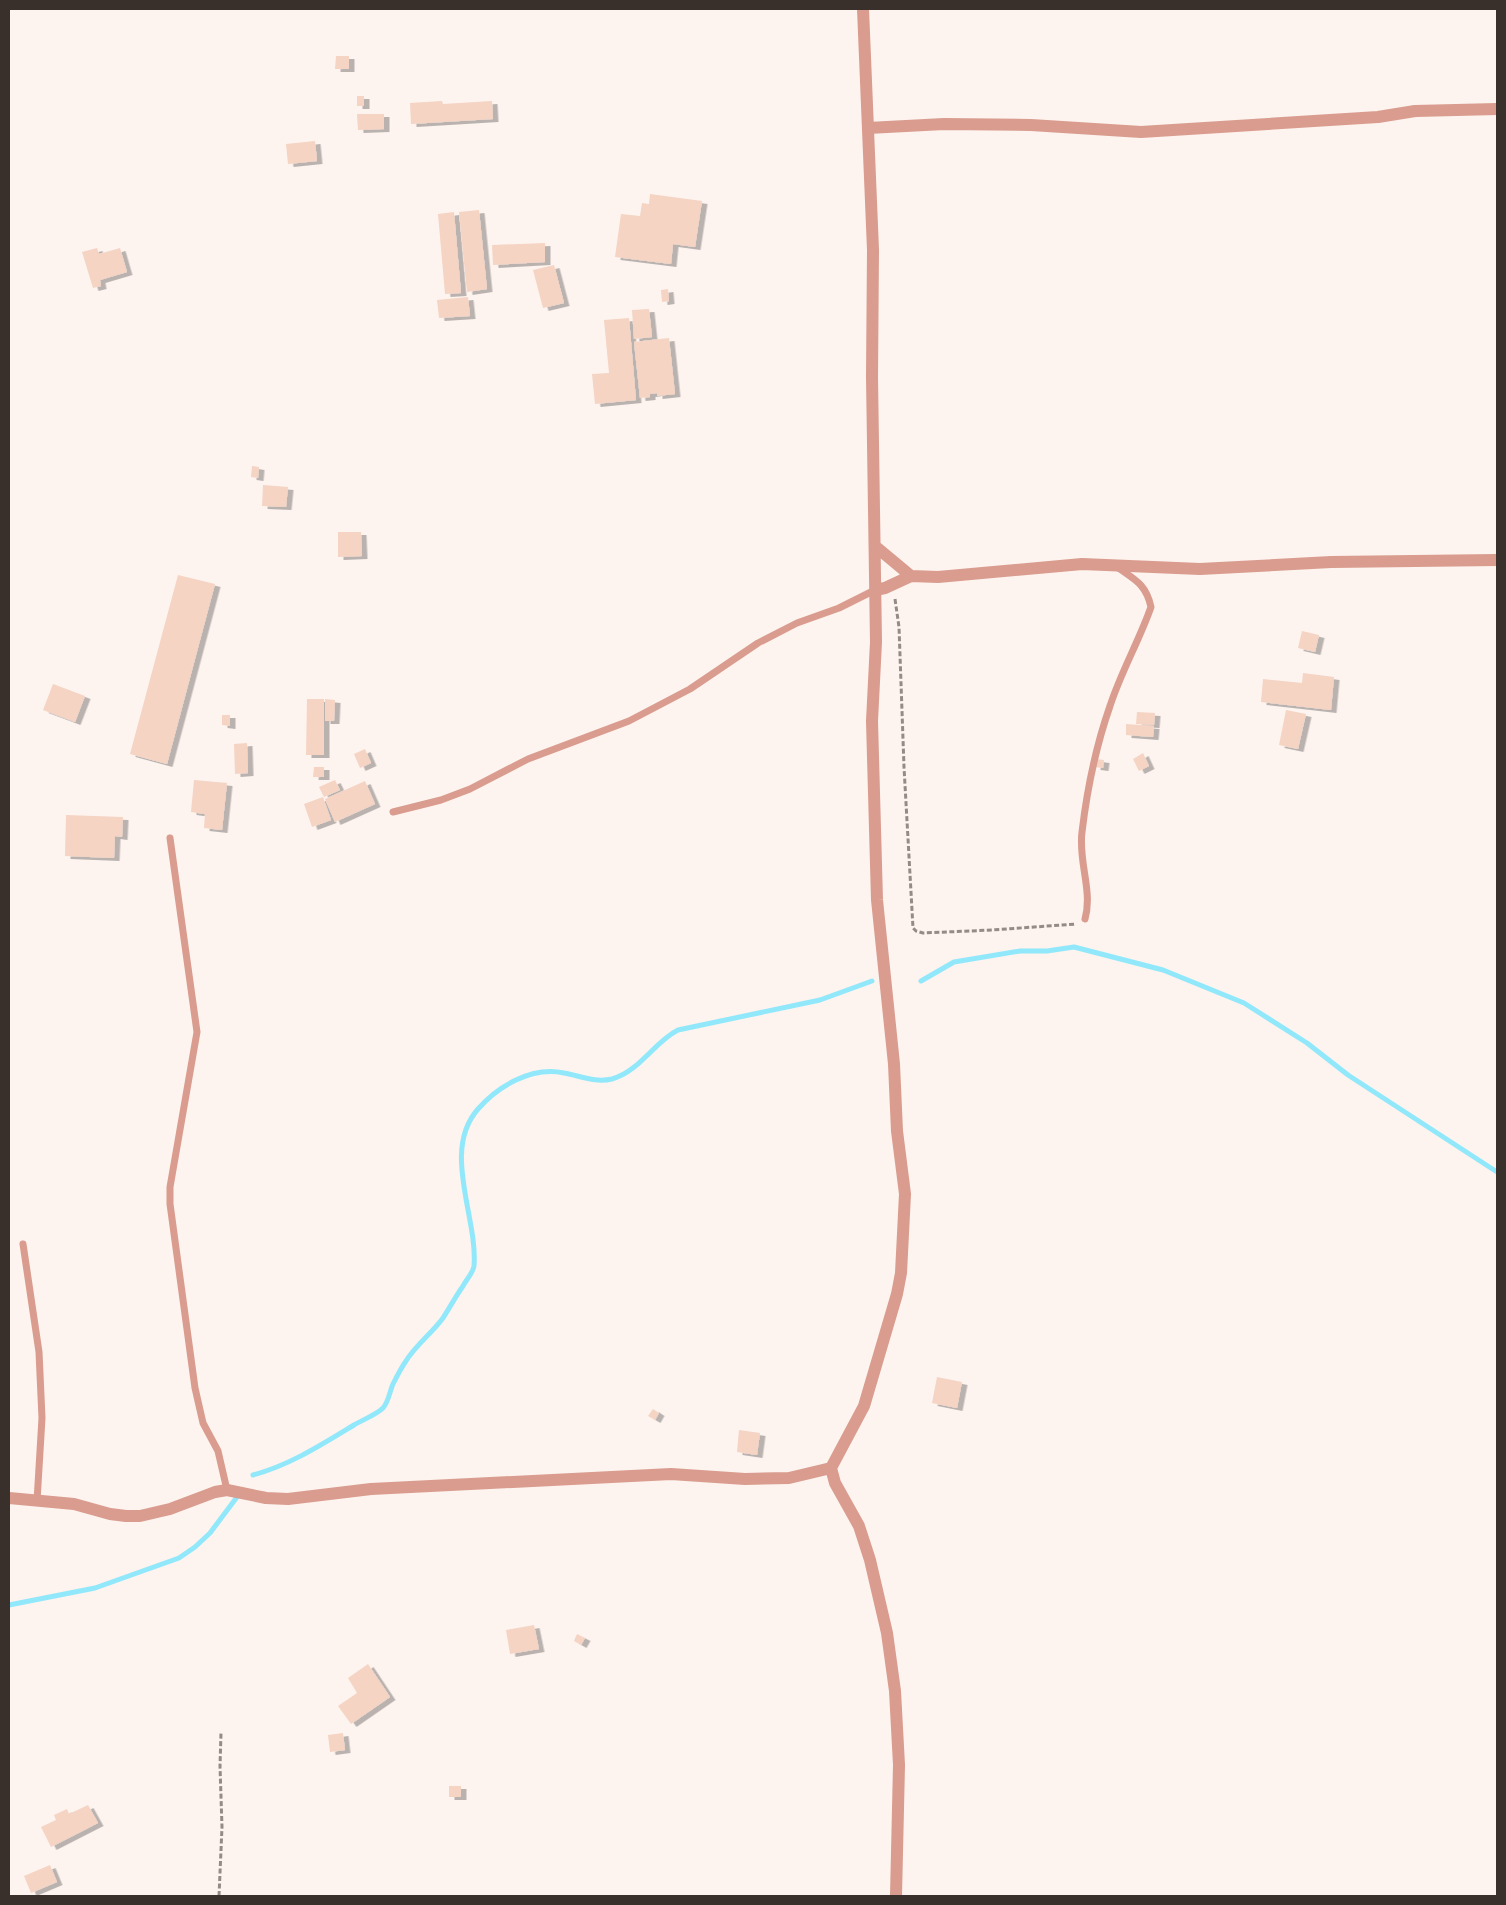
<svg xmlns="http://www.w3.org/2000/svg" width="1506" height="1905" font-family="'Exo 2',sans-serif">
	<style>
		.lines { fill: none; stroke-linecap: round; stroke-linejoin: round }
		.stream { stroke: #91e8fa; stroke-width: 5 }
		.building { fill: #f5d4c4; filter: url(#shadow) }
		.path { stroke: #948b86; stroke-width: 3; stroke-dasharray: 5 2.5; stroke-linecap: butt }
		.service { stroke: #d99c8e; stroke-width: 7 }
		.minor { stroke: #d99c8e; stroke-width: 12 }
	</style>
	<defs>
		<filter id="shadow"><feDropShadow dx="5.5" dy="3" stdDeviation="0" flood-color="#0004"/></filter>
	</defs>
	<rect width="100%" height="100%" fill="#fdf3ef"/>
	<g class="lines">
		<path class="stream" d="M 921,981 L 954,962 L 1020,951 L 1047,951 L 1074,947 L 1163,970 L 1244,1003 L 1307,1043 L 1348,1075 L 1497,1172
			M 253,1475 C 290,1465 321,1445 354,1425 C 362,1420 376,1415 383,1408 C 388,1403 390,1391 393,1384 C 397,1376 401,1368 406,1361 C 416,1345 432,1333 443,1318 C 450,1307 456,1296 463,1286 C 466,1280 473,1273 474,1266 C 478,1217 441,1151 478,1109 C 498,1086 532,1066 564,1073 C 581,1076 595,1083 612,1079 C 640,1071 654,1042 678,1030 L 820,1000 L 872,981
			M 9,1605 L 95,1588 L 179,1558 L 195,1547 L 210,1533 L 237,1497"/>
	</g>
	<path class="building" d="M 336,56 L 349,56 L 349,69 L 335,69 Z
		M 357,96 L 364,96 L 364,106 L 357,106 Z
		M 442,101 L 443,104 L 492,101 L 493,119 L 411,124 L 410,103 Z
		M 357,114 L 384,114 L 384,129 L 358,130 Z
		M 315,141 L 317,161 L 288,164 L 286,144 Z
		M 650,194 L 702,201 L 695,247 L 673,244 L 671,264 L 615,257 L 621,214 L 640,216 L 642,203 L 649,204 Z
		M 479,210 L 487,289 L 467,292 L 459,212 Z
		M 454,212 L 461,293 L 445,294 L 438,214 Z
		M 545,243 L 545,262 L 493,265 L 492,245 Z
		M 97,248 L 99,254 L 120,248 L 127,272 L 100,280 L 101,286 L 93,288 L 82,252 Z
		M 554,265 L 564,303 L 543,308 L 533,270 Z
		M 668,289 L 669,301 L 662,302 L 661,290 Z
		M 468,297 L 470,316 L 439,318 L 437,300 Z
		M 649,309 L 652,337 L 634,339 L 632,310 Z
		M 629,318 L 636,400 L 595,404 L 592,374 L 609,373 L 604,320 Z
		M 669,338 L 675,394 L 657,396 L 657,393 L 650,394 L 650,397 L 640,398 L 634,342 Z
		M 252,466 L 259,467 L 258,478 L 251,477 Z
		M 263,485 L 288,487 L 286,507 L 262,506 Z
		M 338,532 L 361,532 L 362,556 L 338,557 Z
		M 178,575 L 215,584 L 167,764 L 130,754 Z
		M 1302,631 L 1319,635 L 1315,652 L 1298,648 Z
		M 1303,673 L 1334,677 L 1331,710 L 1261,702 L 1263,679 L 1302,683 Z
		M 53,684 L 85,696 L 75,722 L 43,710 Z
		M 307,699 L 324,699 L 324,755 L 306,755 Z
		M 325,699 L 335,700 L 334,721 L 325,721 Z
		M 1286,710 L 1306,714 L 1298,749 L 1279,745 Z
		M 1137,712 L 1155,713 L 1154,725 L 1136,724 Z
		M 222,715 L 230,715 L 230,726 L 222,725 Z
		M 1126,724 L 1154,726 L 1153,737 L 1126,735 Z
		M 247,743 L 248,773 L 235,774 L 234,744 Z
		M 365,749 L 371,763 L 360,768 L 354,754 Z
		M 1143,753 L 1149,766 L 1139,771 L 1133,759 Z
		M 1096,759 L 1104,760 L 1103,768 L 1095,767 Z
		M 314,767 L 324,767 L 324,777 L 313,777 Z
		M 194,780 L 227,783 L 222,830 L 204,828 L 205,814 L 191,812 Z
		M 335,780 L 340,790 L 324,797 L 319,787 Z
		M 365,781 L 375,804 L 335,822 L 325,799 Z
		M 323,797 L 331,820 L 312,827 L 304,804 Z
		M 66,815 L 123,817 L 122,837 L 115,836 L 114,858 L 65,856 Z
		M 937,1377 L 962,1382 L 957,1408 L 932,1403 Z
		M 653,1409 L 659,1413 L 655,1420 L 648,1416 Z
		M 739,1430 L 760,1433 L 757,1455 L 737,1452 Z
		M 534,1625 L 539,1649 L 510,1654 L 506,1630 Z
		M 577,1634 L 585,1638 L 581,1645 L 574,1641 Z
		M 368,1664 L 390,1697 L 351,1724 L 338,1706 L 357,1693 L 348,1678 Z
		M 343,1733 L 345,1750 L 330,1752 L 328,1735 Z
		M 449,1786 L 461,1786 L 461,1797 L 449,1797 Z
		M 88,1805 L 98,1823 L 51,1847 L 41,1827 L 56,1820 L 54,1815 L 67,1809 L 69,1814 Z
		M 50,1865 L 57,1882 L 31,1893 L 24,1876 Z"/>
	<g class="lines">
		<path class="path" d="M 895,599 L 899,627 L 904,767 L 913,928 L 916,931 L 923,933 L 992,930 L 1076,924
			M 219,1896 L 222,1827 L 220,1766 L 221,1733"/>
		<path class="service" d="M 393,812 L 441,800 L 470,789 L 528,759 L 629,721 L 690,689 L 758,643 L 797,623 L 839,608 L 875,590
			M 170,838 L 197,1032 L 170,1187 L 170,1204 L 195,1388 L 203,1423 L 218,1451 L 227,1490
			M 1085,919 C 1093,891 1078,861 1082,832 C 1087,790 1096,746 1110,706 C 1121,672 1139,641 1151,607 C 1146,584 1135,580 1117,567
			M 23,1244 L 39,1352 L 42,1418 L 37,1501"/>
		<path class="minor" d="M 868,128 L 944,124 L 1031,125 L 1141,132 L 1378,117 L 1415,111 L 1497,109
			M 875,546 L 911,576
			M 875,590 L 885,588 L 911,576 L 938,577 L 1082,564 L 1200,569 L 1331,562 L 1497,560
			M 831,1468 L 835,1483 L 859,1526 L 870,1560 L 887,1633 L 895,1691 L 899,1765 L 896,1896
			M 9,1498 L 74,1504 L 110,1514 L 126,1516 L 140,1516 L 170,1509 L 215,1492 L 227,1490 L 266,1498 L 288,1499 L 371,1489 L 671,1474 L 745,1479 L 789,1478 L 831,1468 L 864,1406 L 897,1294 L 901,1273 L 905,1194 L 897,1131 L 894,1064 L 877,900 L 872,721 L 876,642 L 872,377 L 873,250 L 863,9"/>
	</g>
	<rect width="1506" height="1905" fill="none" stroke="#39302b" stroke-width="20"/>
</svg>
